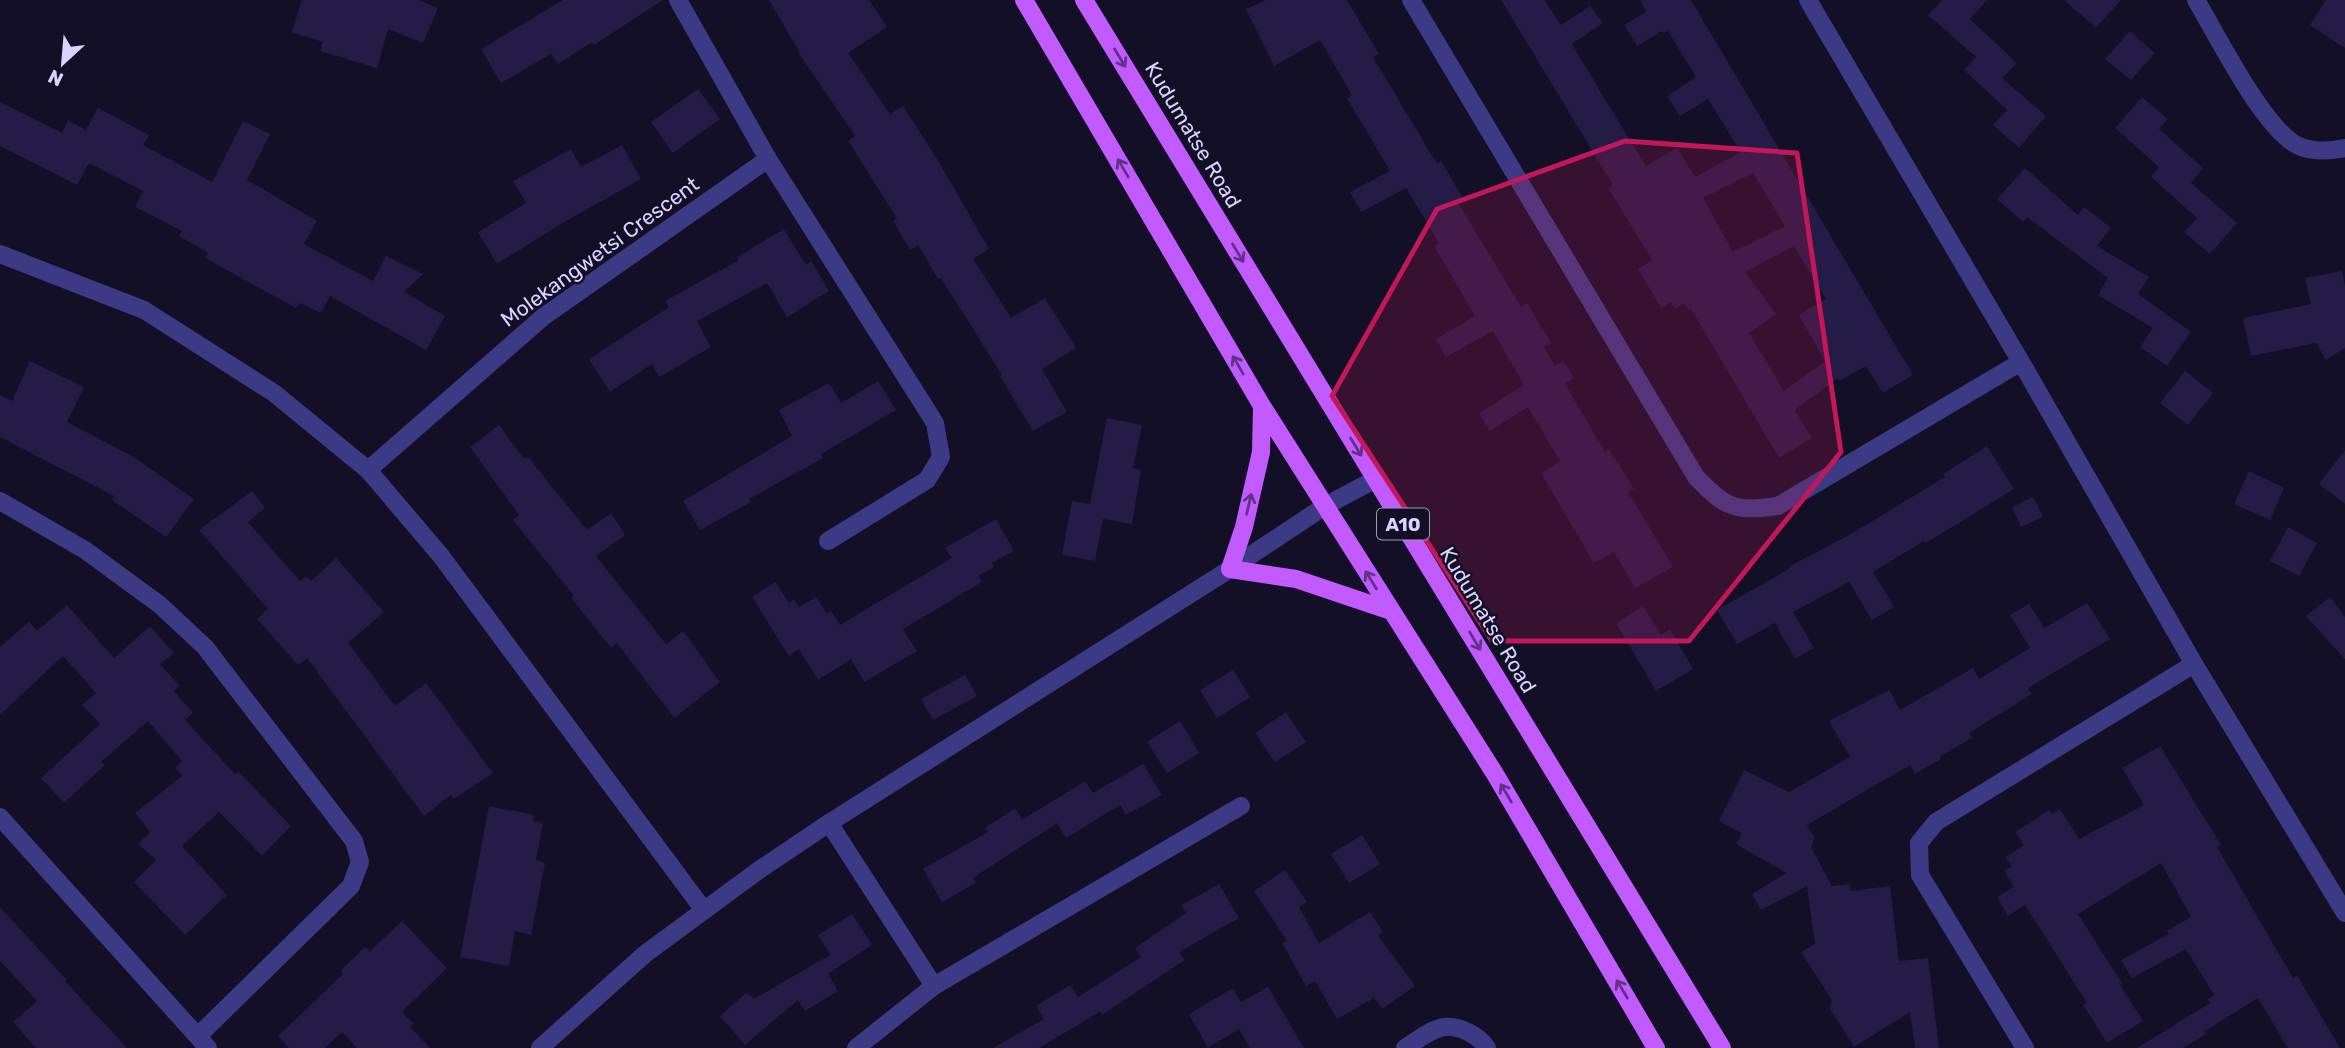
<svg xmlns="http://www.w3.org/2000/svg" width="2345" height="1048" font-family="Rubik,sans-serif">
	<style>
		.building { fill: #241b47; fill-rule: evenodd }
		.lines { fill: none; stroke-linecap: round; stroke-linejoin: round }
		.minor { stroke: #3d3a85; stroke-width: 18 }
		.tertiary { stroke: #3d3a85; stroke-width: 18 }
		.primary { stroke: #c25bff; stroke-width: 18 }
		.oneway { stroke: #623188 }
		.marked { fill: #c2185b; fill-opacity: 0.2; stroke: #c2185b; stroke-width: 5; stroke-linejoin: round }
		.labels { text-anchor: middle; stroke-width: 5; stroke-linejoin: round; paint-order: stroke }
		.shield { fill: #130f26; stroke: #9e99be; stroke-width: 2 }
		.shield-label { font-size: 19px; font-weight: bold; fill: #d9d4ff }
		.street-label { font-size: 21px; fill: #d9d4ff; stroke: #130f26 }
	</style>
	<rect width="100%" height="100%" fill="#130f26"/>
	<path class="building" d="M 302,0 L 419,0 L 438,8 L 423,43 L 388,29 L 377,68 L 320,51 L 323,42 L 292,32 Z
		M 563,0 L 663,0 L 594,45 L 592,42 L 558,64 L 551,54 L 501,83 L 481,49 Z
		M 769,0 L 869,0 L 887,27 L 848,53 L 890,114 L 903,106 L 940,164 L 989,249 L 973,259 L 1011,318 L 1045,298 L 1076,348 L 1042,369 L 1067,412 L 1033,431 L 1000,376 L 1002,375 L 941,278 L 938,279 L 918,245 L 910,250 L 893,220 L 897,218 L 848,141 L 855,136 L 798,52 L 799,51 Z
		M 1266,0 L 1347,0 L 1379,54 L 1373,57 L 1437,164 L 1441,161 L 1465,201 L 1459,204 L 1521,307 L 1527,303 L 1551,343 L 1544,347 L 1555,366 L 1563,361 L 1574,378 L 1565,384 L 1605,452 L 1609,449 L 1634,489 L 1628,492 L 1673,567 L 1635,588 L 1614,552 L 1594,563 L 1541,473 L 1560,461 L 1528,407 L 1490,431 L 1479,413 L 1524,385 L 1493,331 L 1446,357 L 1436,339 L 1475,316 L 1434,246 L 1439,243 L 1406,188 L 1361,212 L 1350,192 L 1390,171 L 1347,98 L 1352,95 L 1320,40 L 1274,66 L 1246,9 Z
		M 1501,0 L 1545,0 L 1561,25 L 1590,6 L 1603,23 L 1572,44 L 1603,96 L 1646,166 L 1677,148 L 1695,177 L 1741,152 L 1708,99 L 1680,116 L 1667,96 L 1696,77 L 1668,31 L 1663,33 L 1662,31 L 1637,46 L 1624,25 L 1646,12 L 1640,0 L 1691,0 L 1913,375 L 1883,393 L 1866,366 L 1839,381 L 1838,378 L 1795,410 L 1812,438 L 1779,458 L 1691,309 L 1688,310 L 1684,303 L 1675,309 L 1671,302 L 1661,308 L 1638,269 L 1652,260 L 1608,188 L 1613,185 ZM 1753,173 L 1785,226 L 1733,252 L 1703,198 ZM 1794,246 L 1826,299 L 1799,315 L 1825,361 L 1784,391 L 1749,333 L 1776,314 L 1745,272 Z
		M 1942,0 L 1987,0 L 1970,19 L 2017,63 L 2002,78 L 2046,116 L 2019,148 L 1993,125 L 2007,110 L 1964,70 L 1976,57 L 1928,15 Z
		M 2064,0 L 2121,0 L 2096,28 Z
		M 2326,0 L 2345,0 L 2345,48 L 2310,25 Z
		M 2130,31 L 2155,53 L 2131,80 L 2105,59 Z
		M 698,89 L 720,119 L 673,153 L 651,122 Z
		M 2142,97 L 2168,119 L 2159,129 L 2203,168 L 2191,183 L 2237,223 L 2210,254 L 2184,232 L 2197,218 L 2151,177 L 2159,167 L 2115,128 Z
		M 0,102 L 62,133 L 68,120 L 86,130 L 98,108 L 149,135 L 143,145 L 212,182 L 243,121 L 270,134 L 247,180 L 317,221 L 304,244 L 373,281 L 386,256 L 423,274 L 404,292 L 445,316 L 426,350 L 330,296 L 321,313 L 301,303 L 296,308 L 205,258 L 208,253 L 179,236 L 182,231 L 135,207 L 143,191 L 89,163 L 77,185 L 0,146 Z
		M 622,145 L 641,179 L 559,225 L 497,264 L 478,232 L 526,203 L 513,181 L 571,149 L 581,167 Z
		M 2025,168 L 2078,215 L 2084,207 L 2111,228 L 2097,246 L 2149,277 L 2138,294 L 2191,332 L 2167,366 L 2140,347 L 2153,328 L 2098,295 L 2108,278 L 2027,217 L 2023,222 L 1997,199 Z
		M 784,229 L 806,265 L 811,261 L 829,291 L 787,317 L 767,283 L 697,321 L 711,347 L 659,377 L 652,364 L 610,392 L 589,359 L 669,307 L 665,301 L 739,260 L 737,257 Z
		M 2342,271 L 2345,286 L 2345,348 L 2326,360 L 2316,343 L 2251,356 L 2243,318 L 2311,304 L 2305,278 Z
		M 30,361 L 84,387 L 67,422 L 132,456 L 194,499 L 166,537 L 112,500 L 114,496 L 0,437 L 0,395 L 12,401 Z
		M 2185,371 L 2213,393 L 2188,425 L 2160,403 Z
		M 878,381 L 896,410 L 821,454 L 823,458 L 749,499 L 751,502 L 700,530 L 683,501 L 792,436 L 779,410 L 829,383 L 841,403 Z
		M 1107,418 L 1142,425 L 1133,468 L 1141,470 L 1132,524 L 1103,519 L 1095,561 L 1062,555 L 1072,501 L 1090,504 Z
		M 499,425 L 524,459 L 528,457 L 587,530 L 611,513 L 625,535 L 596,556 L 666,644 L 683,631 L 720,682 L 674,718 L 617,643 L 611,648 L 571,598 L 574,596 L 513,520 L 519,515 L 470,447 Z
		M 1987,446 L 2014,489 L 1926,543 L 1924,541 L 1873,572 L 1894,607 L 1872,620 L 1849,582 L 1793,612 L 1814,648 L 1795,659 L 1775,623 L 1737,644 L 1717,610 L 1789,569 L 1788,567 L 1851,534 L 1945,477 L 1943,474 Z
		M 2345,450 L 2345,504 L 2319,484 Z
		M 2249,471 L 2284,488 L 2270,520 L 2234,504 Z
		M 252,491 L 265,508 L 248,522 L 300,581 L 306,576 L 311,581 L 336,558 L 384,612 L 348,643 L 395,706 L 426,683 L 493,773 L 454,799 L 451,795 L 424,816 L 307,658 L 298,665 L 257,619 L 268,609 L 199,530 Z
		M 2033,497 L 2043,517 L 2021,527 L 2012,507 Z
		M 996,519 L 1014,551 L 992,563 L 994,567 L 978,576 L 982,582 L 903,629 L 917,651 L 864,682 L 851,659 L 818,680 L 799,649 L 789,656 L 752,597 L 776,582 L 789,603 L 794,599 L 799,607 L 816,597 L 827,614 L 831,611 L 840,625 L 952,558 L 945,548 Z
		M 2288,527 L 2317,543 L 2299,576 L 2270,561 Z
		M 2330,597 L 2345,617 L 2345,659 L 2306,616 Z
		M 2087,603 L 2110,639 L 2028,688 L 2032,694 L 1969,733 L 1972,738 L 1940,756 L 1941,759 L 1915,774 L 1910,765 L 1807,825 L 1815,838 L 1811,847 L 1832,886 L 1850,884 L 1851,891 L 1890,886 L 1899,961 L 1928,958 L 1939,1048 L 1915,1048 L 1910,1012 L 1854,1047 L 1830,1009 L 1832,1000 L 1801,952 L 1815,944 L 1807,886 L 1761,910 L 1752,894 L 1786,873 L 1736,844 L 1742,833 L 1719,821 L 1744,770 L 1789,792 L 1850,757 L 1829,721 L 1889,690 L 1900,710 L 1973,668 L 1979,679 L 2030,648 L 2010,615 L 2029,604 L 2044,628 Z
		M 67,605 L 114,658 L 150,626 L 174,653 L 160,664 L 180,686 L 174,691 L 193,713 L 185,720 L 235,774 L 238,771 L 291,826 L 262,856 L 219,812 L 182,846 L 227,895 L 185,935 L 134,882 L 156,860 L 138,844 L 150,832 L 135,813 L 182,776 L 175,768 L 182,761 L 148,721 L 101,762 L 105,765 L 64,803 L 41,778 L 100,724 L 82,705 L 96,693 L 63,656 L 0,715 L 0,647 L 29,622 L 37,631 Z
		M 1643,606 L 1661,635 L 1670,629 L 1693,669 L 1656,691 L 1616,623 Z
		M 1233,670 L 1250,697 L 1217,718 L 1200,690 Z
		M 965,675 L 977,696 L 933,720 L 921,699 Z
		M 1286,712 L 1306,742 L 1275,762 L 1255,733 Z
		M 1180,721 L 1199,753 L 1167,773 L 1147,742 Z
		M 2160,746 L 2221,845 L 2217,847 L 2293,978 L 2297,975 L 2340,1048 L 2288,1048 L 2258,998 L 2205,1031 L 2206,1034 L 2183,1048 L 2137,1048 L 2210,1003 L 2207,999 L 2214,995 L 2186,949 L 2132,978 L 2121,960 L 2169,934 L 2167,931 L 2191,917 L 2161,863 L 2078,914 L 2122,983 L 2120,985 L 2143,1021 L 2107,1043 L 2083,1005 L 2087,1003 L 2025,905 L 2008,916 L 1997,897 L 2014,887 L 2004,871 L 2012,866 L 2006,857 L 2024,845 L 2015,832 L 2049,810 L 2052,814 L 2060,809 L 2079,839 L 2144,805 L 2122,768 Z
		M 1143,764 L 1162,795 L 1126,815 L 1120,805 L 1066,838 L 1057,823 L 973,878 L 976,883 L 942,902 L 923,869 L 988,832 L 985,828 L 1015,808 L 1022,820 L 1085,781 L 1093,793 Z
		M 489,806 L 534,815 L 533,821 L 543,823 L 536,860 L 545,863 L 531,935 L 515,931 L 509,966 L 460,957 Z
		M 1362,835 L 1380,864 L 1349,883 L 1331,854 Z
		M 1285,870 L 1307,902 L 1299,907 L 1319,943 L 1370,912 L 1383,932 L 1378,935 L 1415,986 L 1382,1009 L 1374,998 L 1337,1019 L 1315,981 L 1306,986 L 1282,943 L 1287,941 L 1254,891 Z
		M 1219,884 L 1239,918 L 1179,952 L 1185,960 L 1102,1015 L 1100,1012 L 1039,1048 L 993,1048 L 1044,1019 L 1036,1006 L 1070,985 L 1078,997 L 1141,957 L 1135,948 L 1186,913 L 1182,905 Z
		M 0,907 L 67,980 L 65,981 L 127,1048 L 36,1048 L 13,1022 L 37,1001 L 0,961 Z
		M 852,914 L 872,945 L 828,974 L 838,991 L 805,1011 L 798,1000 L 745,1045 L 720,1016 L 747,992 L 754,999 L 830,955 L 818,935 Z
		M 402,921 L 447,968 L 402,1012 L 414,1024 L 410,1027 L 430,1048 L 357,1048 L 342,1032 L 325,1048 L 289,1048 L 278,1036 L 343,974 L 340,971 L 365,947 L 370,951 Z
		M 1268,987 L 1304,1048 L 1250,1048 L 1239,1029 L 1208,1048 L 1189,1014 L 1233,988 L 1241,1002 Z"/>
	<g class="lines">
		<path class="minor" d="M 678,0 L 768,159 L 935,423 L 941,457 L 927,480 L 828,541
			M 1411,0 L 1696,477 C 1726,508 1734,512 1778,506 L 2021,362
			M 1808,0 L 2021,362 L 2194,664 L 2345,913
			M 2196,0 C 2217,35 2263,128 2297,145 C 2312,153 2330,151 2345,148
			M 0,254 L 144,310 L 274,393 L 368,470 L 441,556 L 703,909
			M 368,470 L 543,317 L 768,159
			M 0,501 L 85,550 L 160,605 L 205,647 L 354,841 L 360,862 L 351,886 L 198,1036
			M 0,817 L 208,1048
			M 829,823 L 934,986
			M 856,1048 L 934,986 L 1241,806
			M 1405,1048 C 1416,1041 1431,1029 1444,1027 C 1460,1025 1479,1036 1487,1048
			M 2025,1048 L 1920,875 L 1919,843 L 1936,822 L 2194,664"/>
		<path class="tertiary" d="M 540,1048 L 645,954 L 759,870 L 829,823 L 1230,569 L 1325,506 L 1376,479"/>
		<path class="primary" d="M 1024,0 L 1262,406 L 1495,774 L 1656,1048
			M 1084,0 L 1722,1048
			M 1262,406 L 1261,452 L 1244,527 L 1230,569 L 1296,579 L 1391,611"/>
	</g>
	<defs><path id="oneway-shaft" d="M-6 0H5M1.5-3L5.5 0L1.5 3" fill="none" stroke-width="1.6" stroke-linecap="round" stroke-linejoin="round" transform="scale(1.75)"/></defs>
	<g class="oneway">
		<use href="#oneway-shaft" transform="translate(1120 58) rotate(59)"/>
		<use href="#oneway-shaft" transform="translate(1123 168) rotate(-120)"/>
		<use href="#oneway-shaft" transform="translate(1238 253) rotate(59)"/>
		<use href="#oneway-shaft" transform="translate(1238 365) rotate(-120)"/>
		<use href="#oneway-shaft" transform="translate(1356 447) rotate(59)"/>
		<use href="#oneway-shaft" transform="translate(1249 504) rotate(-77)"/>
		<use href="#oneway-shaft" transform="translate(1371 580) rotate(-122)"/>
		<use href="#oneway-shaft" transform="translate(1475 641) rotate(59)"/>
		<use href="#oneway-shaft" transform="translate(1506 793) rotate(-121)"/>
		<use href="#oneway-shaft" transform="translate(1622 989) rotate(-121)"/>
	</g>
	<path class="marked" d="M 1625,141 L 1797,153 L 1841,452 L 1689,641 L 1492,641 L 1332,396 L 1437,209 Z"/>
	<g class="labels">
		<rect class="shield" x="1377" y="508.5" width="52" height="31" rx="5"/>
		<g class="shield-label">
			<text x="1403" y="531">A10</text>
		</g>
		<g class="street-label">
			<text transform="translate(1193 135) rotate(59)" y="7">Kudumatse Road</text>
			<text transform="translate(600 252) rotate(-36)" y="7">Molekangwetsi Crescent</text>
			<text transform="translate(1488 620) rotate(59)" y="7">Kudumatse Road</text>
		</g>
	</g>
	<g transform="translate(63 63) rotate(206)" stroke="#130f26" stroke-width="5" paint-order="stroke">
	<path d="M0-5L12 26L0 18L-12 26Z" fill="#d9d4ff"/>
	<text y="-10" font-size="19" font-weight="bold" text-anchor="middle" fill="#d9d4ff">N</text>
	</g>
</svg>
